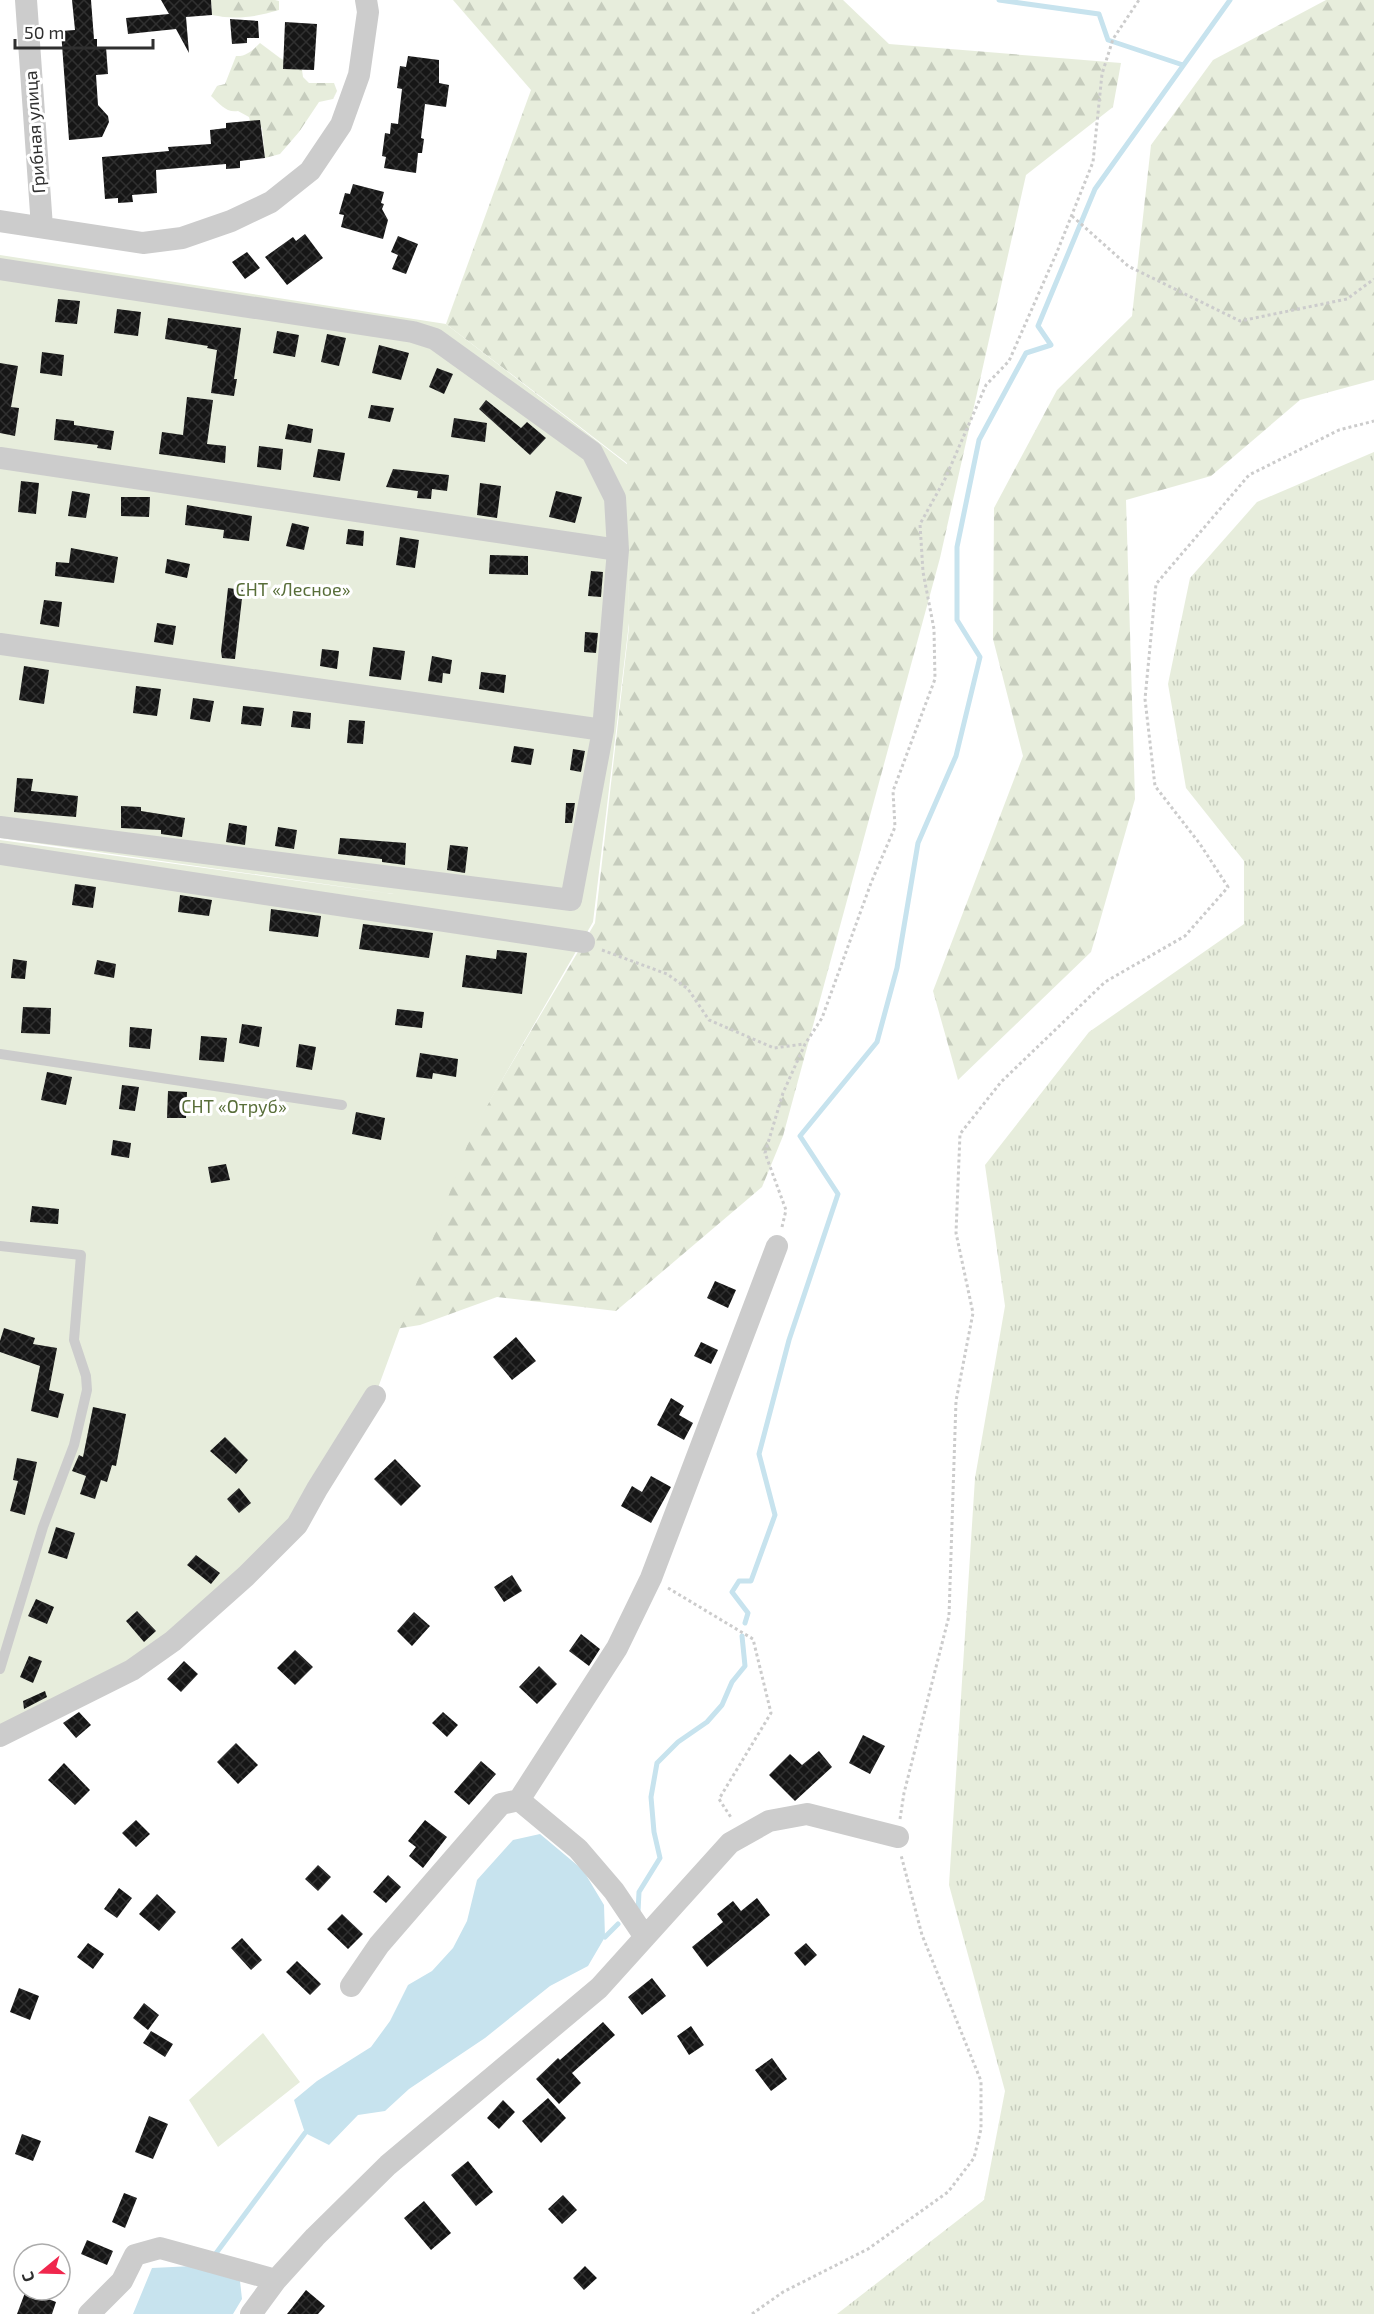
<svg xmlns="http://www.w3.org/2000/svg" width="1374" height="2314" font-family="'Exo 2',sans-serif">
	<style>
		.grass { fill: url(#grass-tufts) }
		.forest { fill: url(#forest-firs) }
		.green { fill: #e7eddc }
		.water { fill: #c7e3ee }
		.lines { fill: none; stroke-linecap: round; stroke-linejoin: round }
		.stream { stroke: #c7e3ee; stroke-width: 5 }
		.building { fill: url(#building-cross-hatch) }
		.path { stroke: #ccc; stroke-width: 3; stroke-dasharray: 3 3; stroke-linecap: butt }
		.service { stroke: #ccc; stroke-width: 10 }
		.minor { stroke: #ccc; stroke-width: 22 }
		.labels { text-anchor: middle; stroke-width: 6; stroke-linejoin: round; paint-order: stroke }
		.street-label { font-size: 18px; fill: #2f2f2f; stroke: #fff }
		.park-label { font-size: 18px; fill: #586e39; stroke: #fff }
	</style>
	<defs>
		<pattern id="grass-tufts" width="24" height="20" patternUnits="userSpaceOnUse" patternTransform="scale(1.5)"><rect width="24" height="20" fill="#e7eddc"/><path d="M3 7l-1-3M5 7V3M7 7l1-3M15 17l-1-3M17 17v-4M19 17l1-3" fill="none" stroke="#c6ccbd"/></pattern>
		<pattern id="forest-firs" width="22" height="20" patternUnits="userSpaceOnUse" patternTransform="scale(1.5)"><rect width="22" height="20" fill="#e7eddc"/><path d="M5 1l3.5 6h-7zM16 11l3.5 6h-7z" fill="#c6ccbd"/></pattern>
		<pattern id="building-cross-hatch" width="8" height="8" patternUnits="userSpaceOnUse" patternTransform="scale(1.5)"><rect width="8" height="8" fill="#161616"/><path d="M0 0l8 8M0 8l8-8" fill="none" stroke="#303030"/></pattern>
	</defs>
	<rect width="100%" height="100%" fill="#fff"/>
	<path class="grass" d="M 1374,452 L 1374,2314 L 837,2314 L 984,2200 L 1005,2091 L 949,1885 L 975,1478 L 1005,1306 L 985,1165 L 1089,1032 L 1244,924 L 1244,861 L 1186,788 L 1168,684 L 1190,578 L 1257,502 Z"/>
	<path class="forest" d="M 211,0 L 275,0 L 279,1 L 279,10 C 256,17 236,20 212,15 Z
		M 453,0 L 843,0 L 889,44 L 1121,63 L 1113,107 L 1026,175 L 940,558 L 783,1136 L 762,1187 L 616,1311 L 497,1297 L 420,1325 L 203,1360 L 458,1154 L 595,923 L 629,627 L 627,463 L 446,324 L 531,90 Z
		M 1326,0 L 1374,0 L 1374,380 L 1300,400 L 1211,476 L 1126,500 L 1135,799 L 1091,952 L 958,1080 L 933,991 L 1023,756 L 993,639 L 994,508 L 1057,390 L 1132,316 L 1151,145 L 1213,60 Z
		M 260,43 L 280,58 L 302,70 L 303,77 L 309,83 L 334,83 L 337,91 L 333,99 L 319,102 L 299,132 L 280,154 L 265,158 L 262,128 L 250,121 L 249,117 L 238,111 C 226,113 220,104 211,96 L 217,86 L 225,84 L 236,56 C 246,57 254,49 260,43 Z"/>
	<path class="green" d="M 0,255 L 446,324 L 628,465 L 629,623 L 593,922 L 472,1132 L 375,1396 L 317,1489 L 173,1641 L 0,1743 L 0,840 L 394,894 L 0,838 Z
		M 263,2033 L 300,2082 L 218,2147 L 189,2100 Z"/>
	<path class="water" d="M 540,1834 L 583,1870 L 604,1905 L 605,1937 L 588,1966 L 550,1986 L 485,2038 L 409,2089 L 385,2111 L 358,2115 L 329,2145 L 305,2133 L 294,2100 L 317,2081 L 371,2047 L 390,2021 L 408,1985 L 432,1971 L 453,1948 L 467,1921 L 477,1880 L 513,1840 Z
		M 193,2266 L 240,2281 L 242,2299 L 233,2314 L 133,2314 L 152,2268 Z"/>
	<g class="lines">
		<path class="stream" d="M 999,0 L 1099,14 L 1108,40 L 1183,65
			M 745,1623 L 748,1613 L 732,1592 L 739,1581 L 751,1581 L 775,1515 L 759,1454 L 789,1340 L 838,1194 L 800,1136 L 877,1042 L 897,968 L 918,843 L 956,756 L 980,657 L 957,620 L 957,547 L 979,440 L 1026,353 L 1051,345 L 1038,326 L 1095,189 L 1230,0
			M 638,1912 L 639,1892 L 660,1858 L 654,1832 L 651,1797 L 657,1763 L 678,1742 L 707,1722 L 722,1705 L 732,1682 L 745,1666 L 742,1636
			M 605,1937 L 618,1924
			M 214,2256 L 305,2133"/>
	</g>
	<path class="building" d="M 72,0 L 91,0 L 94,39 L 97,39 L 97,48 L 106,47 L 108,74 L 96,75 L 98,105 L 108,116 L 109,122 L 102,137 L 69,140 L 61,31 L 75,30 Z
		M 161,0 L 211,0 L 212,15 L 186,17 L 189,53 L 176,29 L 128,34 L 126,18 L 169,14 Z
		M 230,19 L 258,21 L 259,38 L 247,38 L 247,43 L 232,44 Z
		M 285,22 L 317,24 L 314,70 L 283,69 Z
		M 408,56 L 439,60 L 439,83 L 449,85 L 446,107 L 425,104 L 421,138 L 424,139 L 422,153 L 418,153 L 416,173 L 384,168 L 386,157 L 382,156 L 385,133 L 390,134 L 391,123 L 398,124 L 402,89 L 397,88 L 400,66 L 406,67 Z
		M 260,120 L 265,158 L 240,161 L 240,168 L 226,169 L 226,164 L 156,170 L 157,193 L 132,195 L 133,202 L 118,203 L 118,198 L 105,199 L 102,157 L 169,151 L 168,147 L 211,144 L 210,130 L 226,128 L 226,123 Z
		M 353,184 L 384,192 L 381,203 L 384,204 L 382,209 L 388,220 L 383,239 L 341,227 L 344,215 L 339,214 L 345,193 L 350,194 Z
		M 305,234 L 323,258 L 287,285 L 265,257 L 293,237 L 296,241 Z
		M 398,236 L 418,244 L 406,274 L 392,269 L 398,255 L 391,252 Z
		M 247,252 L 260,268 L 245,279 L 232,262 Z
		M 58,299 L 80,301 L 77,324 L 55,322 Z
		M 117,309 L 141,312 L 138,336 L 114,333 Z
		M 168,318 L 241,328 L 234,379 L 237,379 L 234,396 L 211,393 L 217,350 L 207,348 L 208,346 L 165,339 Z
		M 277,331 L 299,335 L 295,357 L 273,353 Z
		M 327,334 L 346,338 L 339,366 L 321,362 Z
		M 379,345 L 409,353 L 401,380 L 372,373 Z
		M 42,352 L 64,355 L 62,376 L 40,373 Z
		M 0,363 L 18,366 L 11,407 L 19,408 L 15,436 L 0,433 Z
		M 437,368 L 453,374 L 444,394 L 429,387 Z
		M 187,397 L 213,400 L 207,444 L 226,446 L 225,463 L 159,454 L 162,432 L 183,435 Z
		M 486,400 L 521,428 L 527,422 L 546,438 L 530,455 L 479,409 Z
		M 371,405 L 394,408 L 390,422 L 368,418 Z
		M 454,418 L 487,423 L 485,442 L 451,437 Z
		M 56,419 L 74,421 L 74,425 L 114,431 L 111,450 L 97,448 L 98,445 L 54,440 Z
		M 288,424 L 313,429 L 311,443 L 285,439 Z
		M 259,446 L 283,449 L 281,470 L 257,467 Z
		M 318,449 L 345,453 L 340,481 L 313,477 Z
		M 393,469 L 449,475 L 447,491 L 432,489 L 431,499 L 417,498 L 418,491 L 386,487 Z
		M 21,481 L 39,483 L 36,514 L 18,512 Z
		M 480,483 L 501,486 L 497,518 L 477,515 Z
		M 72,491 L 90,494 L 86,518 L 68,516 Z
		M 556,491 L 582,497 L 575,523 L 549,517 Z
		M 121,497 L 150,497 L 149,517 L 121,516 Z
		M 187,505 L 252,516 L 249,541 L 223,538 L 224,530 L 185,525 Z
		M 292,523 L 309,527 L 304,550 L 286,546 Z
		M 348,529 L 364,531 L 363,546 L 346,544 Z
		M 400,537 L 419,540 L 415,568 L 396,565 Z
		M 71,548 L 118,557 L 114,583 L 55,576 L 56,562 L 69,563 Z
		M 490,555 L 528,556 L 528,575 L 489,574 Z
		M 167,559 L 190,564 L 187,578 L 165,573 Z
		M 591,571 L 603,572 L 601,597 L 588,596 Z
		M 228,588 L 243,590 L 235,659 L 222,658 L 221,651 Z
		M 44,600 L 62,602 L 59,627 L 40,624 Z
		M 157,623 L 176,626 L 173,645 L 154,642 Z
		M 585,632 L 598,633 L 596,653 L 584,652 Z
		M 373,647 L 405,651 L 401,680 L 369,676 Z
		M 322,649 L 339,651 L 337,669 L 320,666 Z
		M 432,656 L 452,660 L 450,674 L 443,673 L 442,683 L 428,681 Z
		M 24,666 L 49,670 L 44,704 L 19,700 Z
		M 481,672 L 506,675 L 504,693 L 479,689 Z
		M 136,686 L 161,689 L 157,716 L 133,713 Z
		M 193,698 L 214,701 L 210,722 L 190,719 Z
		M 243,706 L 264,708 L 261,726 L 241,724 Z
		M 293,711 L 311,713 L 310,729 L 291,727 Z
		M 349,720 L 365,721 L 363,744 L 347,743 Z
		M 514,746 L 534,749 L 531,765 L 511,762 Z
		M 573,749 L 585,751 L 581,772 L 570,770 Z
		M 17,778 L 33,779 L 31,791 L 78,796 L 76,817 L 14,812 Z
		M 566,803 L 575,803 L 572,823 L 565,823 Z
		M 121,806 L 141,807 L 141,811 L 185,818 L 182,837 L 161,834 L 161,830 L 121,828 Z
		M 229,823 L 247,826 L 245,845 L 226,842 Z
		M 278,827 L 297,830 L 294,849 L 275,846 Z
		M 340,838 L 406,843 L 405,865 L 382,862 L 382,859 L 338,854 Z
		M 450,845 L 468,847 L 465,873 L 447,870 Z
		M 75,884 L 96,887 L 93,908 L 72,905 Z
		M 180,895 L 212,900 L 209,916 L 178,912 Z
		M 271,909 L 321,916 L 318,937 L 269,931 Z
		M 363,924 L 433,933 L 429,958 L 359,949 Z
		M 497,950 L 527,953 L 522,994 L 462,987 L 466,955 L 496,959 Z
		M 13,959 L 27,961 L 25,979 L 11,978 Z
		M 97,960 L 116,964 L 114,978 L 94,974 Z
		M 23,1007 L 51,1008 L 50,1034 L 21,1033 Z
		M 397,1009 L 424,1012 L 422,1028 L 395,1025 Z
		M 242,1024 L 262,1027 L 259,1047 L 239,1043 Z
		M 130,1027 L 152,1029 L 150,1049 L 129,1047 Z
		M 201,1036 L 227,1038 L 224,1062 L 199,1060 Z
		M 299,1044 L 316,1047 L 312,1070 L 296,1067 Z
		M 420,1053 L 458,1059 L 456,1077 L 433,1073 L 432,1079 L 416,1077 Z
		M 47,1072 L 72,1077 L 66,1105 L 41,1100 Z
		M 122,1085 L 139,1087 L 135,1111 L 119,1109 Z
		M 168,1091 L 187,1092 L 186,1118 L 167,1118 Z
		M 356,1112 L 385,1118 L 381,1140 L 352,1134 Z
		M 113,1140 L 131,1143 L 129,1158 L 111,1155 Z
		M 226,1164 L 230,1180 L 211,1183 L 208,1167 Z
		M 32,1206 L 59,1209 L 58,1224 L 30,1222 Z
		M 715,1281 L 736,1290 L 728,1308 L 707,1298 Z
		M 4,1328 L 35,1338 L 33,1344 L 57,1348 L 49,1390 L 64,1394 L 58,1418 L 31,1411 L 40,1366 L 0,1352 L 0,1341 Z
		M 516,1337 L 536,1361 L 512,1380 L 493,1357 Z
		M 701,1342 L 718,1350 L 711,1364 L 694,1356 Z
		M 671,1398 L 684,1406 L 679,1415 L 693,1423 L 684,1440 L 657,1425 Z
		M 93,1407 L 126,1414 L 116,1466 L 112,1465 L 107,1482 L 101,1480 L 95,1499 L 80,1494 L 86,1476 L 72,1471 L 79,1455 L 83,1457 Z
		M 225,1437 L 248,1460 L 236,1474 L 210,1451 Z
		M 17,1458 L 37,1462 L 25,1515 L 10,1511 L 18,1481 L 13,1480 Z
		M 395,1459 L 421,1486 L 401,1506 L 374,1479 Z
		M 651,1476 L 671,1487 L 651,1523 L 621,1506 L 632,1486 L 642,1492 Z
		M 239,1488 L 251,1503 L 239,1513 L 227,1499 Z
		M 56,1527 L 75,1533 L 67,1559 L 48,1553 Z
		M 196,1555 L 220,1573 L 211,1584 L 187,1565 Z
		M 512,1575 L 522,1591 L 504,1602 L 494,1587 Z
		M 36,1599 L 54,1607 L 47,1624 L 28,1616 Z
		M 137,1611 L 156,1631 L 144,1642 L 126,1621 Z
		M 414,1612 L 430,1626 L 412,1646 L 397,1631 Z
		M 581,1634 L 600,1649 L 589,1666 L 569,1651 Z
		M 295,1650 L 313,1667 L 295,1685 L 277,1668 Z
		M 29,1656 L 42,1661 L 33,1683 L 20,1677 Z
		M 184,1661 L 198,1674 L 181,1692 L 167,1679 Z
		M 539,1666 L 557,1684 L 537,1704 L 519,1687 Z
		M 45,1691 L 47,1697 L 24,1709 L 23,1701 Z
		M 79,1712 L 91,1725 L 76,1738 L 63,1723 Z
		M 443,1712 L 458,1725 L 447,1737 L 432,1723 Z
		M 863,1735 L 885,1746 L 870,1774 L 849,1763 Z
		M 236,1743 L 258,1765 L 238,1784 L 217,1762 Z
		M 819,1751 L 832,1767 L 795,1801 L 769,1775 L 790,1754 L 802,1765 Z
		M 481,1761 L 496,1774 L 469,1805 L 454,1792 Z
		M 64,1763 L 90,1790 L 75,1805 L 48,1780 Z
		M 136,1820 L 150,1834 L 136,1847 L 122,1833 Z
		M 425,1820 L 447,1837 L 423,1868 L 409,1856 L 416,1847 L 408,1841 Z
		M 318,1865 L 331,1877 L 318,1891 L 305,1879 Z
		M 388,1875 L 401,1887 L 386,1903 L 373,1892 Z
		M 119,1888 L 132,1898 L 117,1918 L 104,1909 Z
		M 157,1894 L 176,1912 L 159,1931 L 139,1914 Z
		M 757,1898 L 770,1915 L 707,1967 L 692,1947 L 723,1922 L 717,1914 L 733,1901 L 741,1911 Z
		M 342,1914 L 363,1934 L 348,1949 L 327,1929 Z
		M 242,1938 L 262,1960 L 251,1970 L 231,1948 Z
		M 88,1943 L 104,1954 L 93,1969 L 77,1957 Z
		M 806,1943 L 817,1955 L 805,1966 L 794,1953 Z
		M 297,1961 L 321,1984 L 310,1995 L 286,1972 Z
		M 652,1978 L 666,1996 L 642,2015 L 628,1997 Z
		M 19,1988 L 39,1996 L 30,2020 L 10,2012 Z
		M 144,2003 L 159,2015 L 148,2030 L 133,2018 Z
		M 603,2022 L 615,2035 L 572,2073 L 581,2083 L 559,2104 L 536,2079 L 558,2058 L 560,2060 Z
		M 691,2026 L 704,2045 L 689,2055 L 677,2036 Z
		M 151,2031 L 173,2044 L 165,2057 L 143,2043 Z
		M 772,2058 L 787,2079 L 771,2091 L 755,2070 Z
		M 548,2098 L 566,2118 L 541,2143 L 522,2121 Z
		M 503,2100 L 515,2112 L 499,2129 L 487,2118 Z
		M 149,2116 L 168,2124 L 153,2159 L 135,2152 Z
		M 22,2134 L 41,2141 L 33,2161 L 15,2154 Z
		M 468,2161 L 493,2192 L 476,2206 L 451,2175 Z
		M 124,2193 L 137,2198 L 125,2228 L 112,2222 Z
		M 563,2195 L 577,2210 L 562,2224 L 548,2209 Z
		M 424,2201 L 451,2233 L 431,2250 L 404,2218 Z
		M 87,2240 L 113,2251 L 107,2265 L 81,2254 Z
		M 585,2266 L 597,2278 L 584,2290 L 573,2278 Z
		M 26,2290 L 56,2302 L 52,2314 L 17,2314 Z
		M 306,2290 L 325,2306 L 318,2314 L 287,2314 Z"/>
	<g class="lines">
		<path class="path" d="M 1072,216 L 1128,266 L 1240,321 L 1347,299 L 1374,279
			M 602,950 L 667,974 L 688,989 L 709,1020 L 774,1048 L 804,1044
			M 782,1227 L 786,1210 L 765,1153 L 783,1093 L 805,1044 L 822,1018 L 871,883 L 895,827 L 893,791 L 935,679 L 934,629 L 923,572 L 920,524 L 945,479 L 986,385 L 1009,361 L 1057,252 L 1093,162 L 1102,74 L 1113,39 L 1139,0
			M 668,1588 L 753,1639 L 771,1713 L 719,1799 L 732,1819
			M 900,1819 L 904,1793 L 949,1616 L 956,1401 L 973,1313 L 956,1233 L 960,1134 L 1001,1082 L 1105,982 L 1185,936 L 1228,887 L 1200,844 L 1155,786 L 1145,699 L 1156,584 L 1249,475 L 1339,430 L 1374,421
			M 752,2314 L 783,2292 L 868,2249 L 948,2192 L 974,2158 L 981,2129 L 981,2081 L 922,1935 L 901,1855"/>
		<path class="service" d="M 0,1054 L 342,1105
			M 0,1246 L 81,1255 L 74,1340 L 86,1376 L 87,1390 L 74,1445 L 43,1527 L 0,1669"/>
		<path class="minor" d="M 26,0 L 42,227
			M 0,221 L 143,243 L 182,238 L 231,221 L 271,202 L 310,171 L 341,125 L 359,75 L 368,12 L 366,0
			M 0,269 L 413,332 L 435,339 L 592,452 L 615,498 L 618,550 L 603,730 L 571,900 L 0,827
			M 0,458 L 618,550
			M 0,644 L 603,730
			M 0,854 L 584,942
			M 0,1736 L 132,1670 L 173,1641 L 246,1576 L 297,1525 L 317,1489 L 375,1396
			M 519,1800 L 617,1648 L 651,1578 L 777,1246
			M 351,1986 L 379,1945 L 501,1804 L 519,1800 L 578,1849 L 614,1891 L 645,1937
			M 89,2314 L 122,2281 L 135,2255 L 160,2248 L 276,2280
			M 251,2314 L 276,2280 L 315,2237 L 388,2165 L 599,1988 L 730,1843 L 769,1821 L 807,1814 L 898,1837"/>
	</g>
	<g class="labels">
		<g class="street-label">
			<text transform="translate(35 132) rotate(-94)" y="6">Грибная улица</text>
		</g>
		<g class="park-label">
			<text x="293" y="596">СНТ «Лесное»</text>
			<text x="234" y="1113">СНТ «Отруб»</text>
		</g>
	</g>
	<g transform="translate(42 2272) rotate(251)"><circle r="28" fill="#ffffff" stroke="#acacac" stroke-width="1.5"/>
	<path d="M0-4.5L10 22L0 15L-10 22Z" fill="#f0274d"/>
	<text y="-9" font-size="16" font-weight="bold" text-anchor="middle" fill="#2f2f2f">С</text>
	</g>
	<path d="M15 39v9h138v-9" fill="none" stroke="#2f2f2f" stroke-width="3"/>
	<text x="24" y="39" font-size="18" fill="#2f2f2f" stroke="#ffffff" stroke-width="4.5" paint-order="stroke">50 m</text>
</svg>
